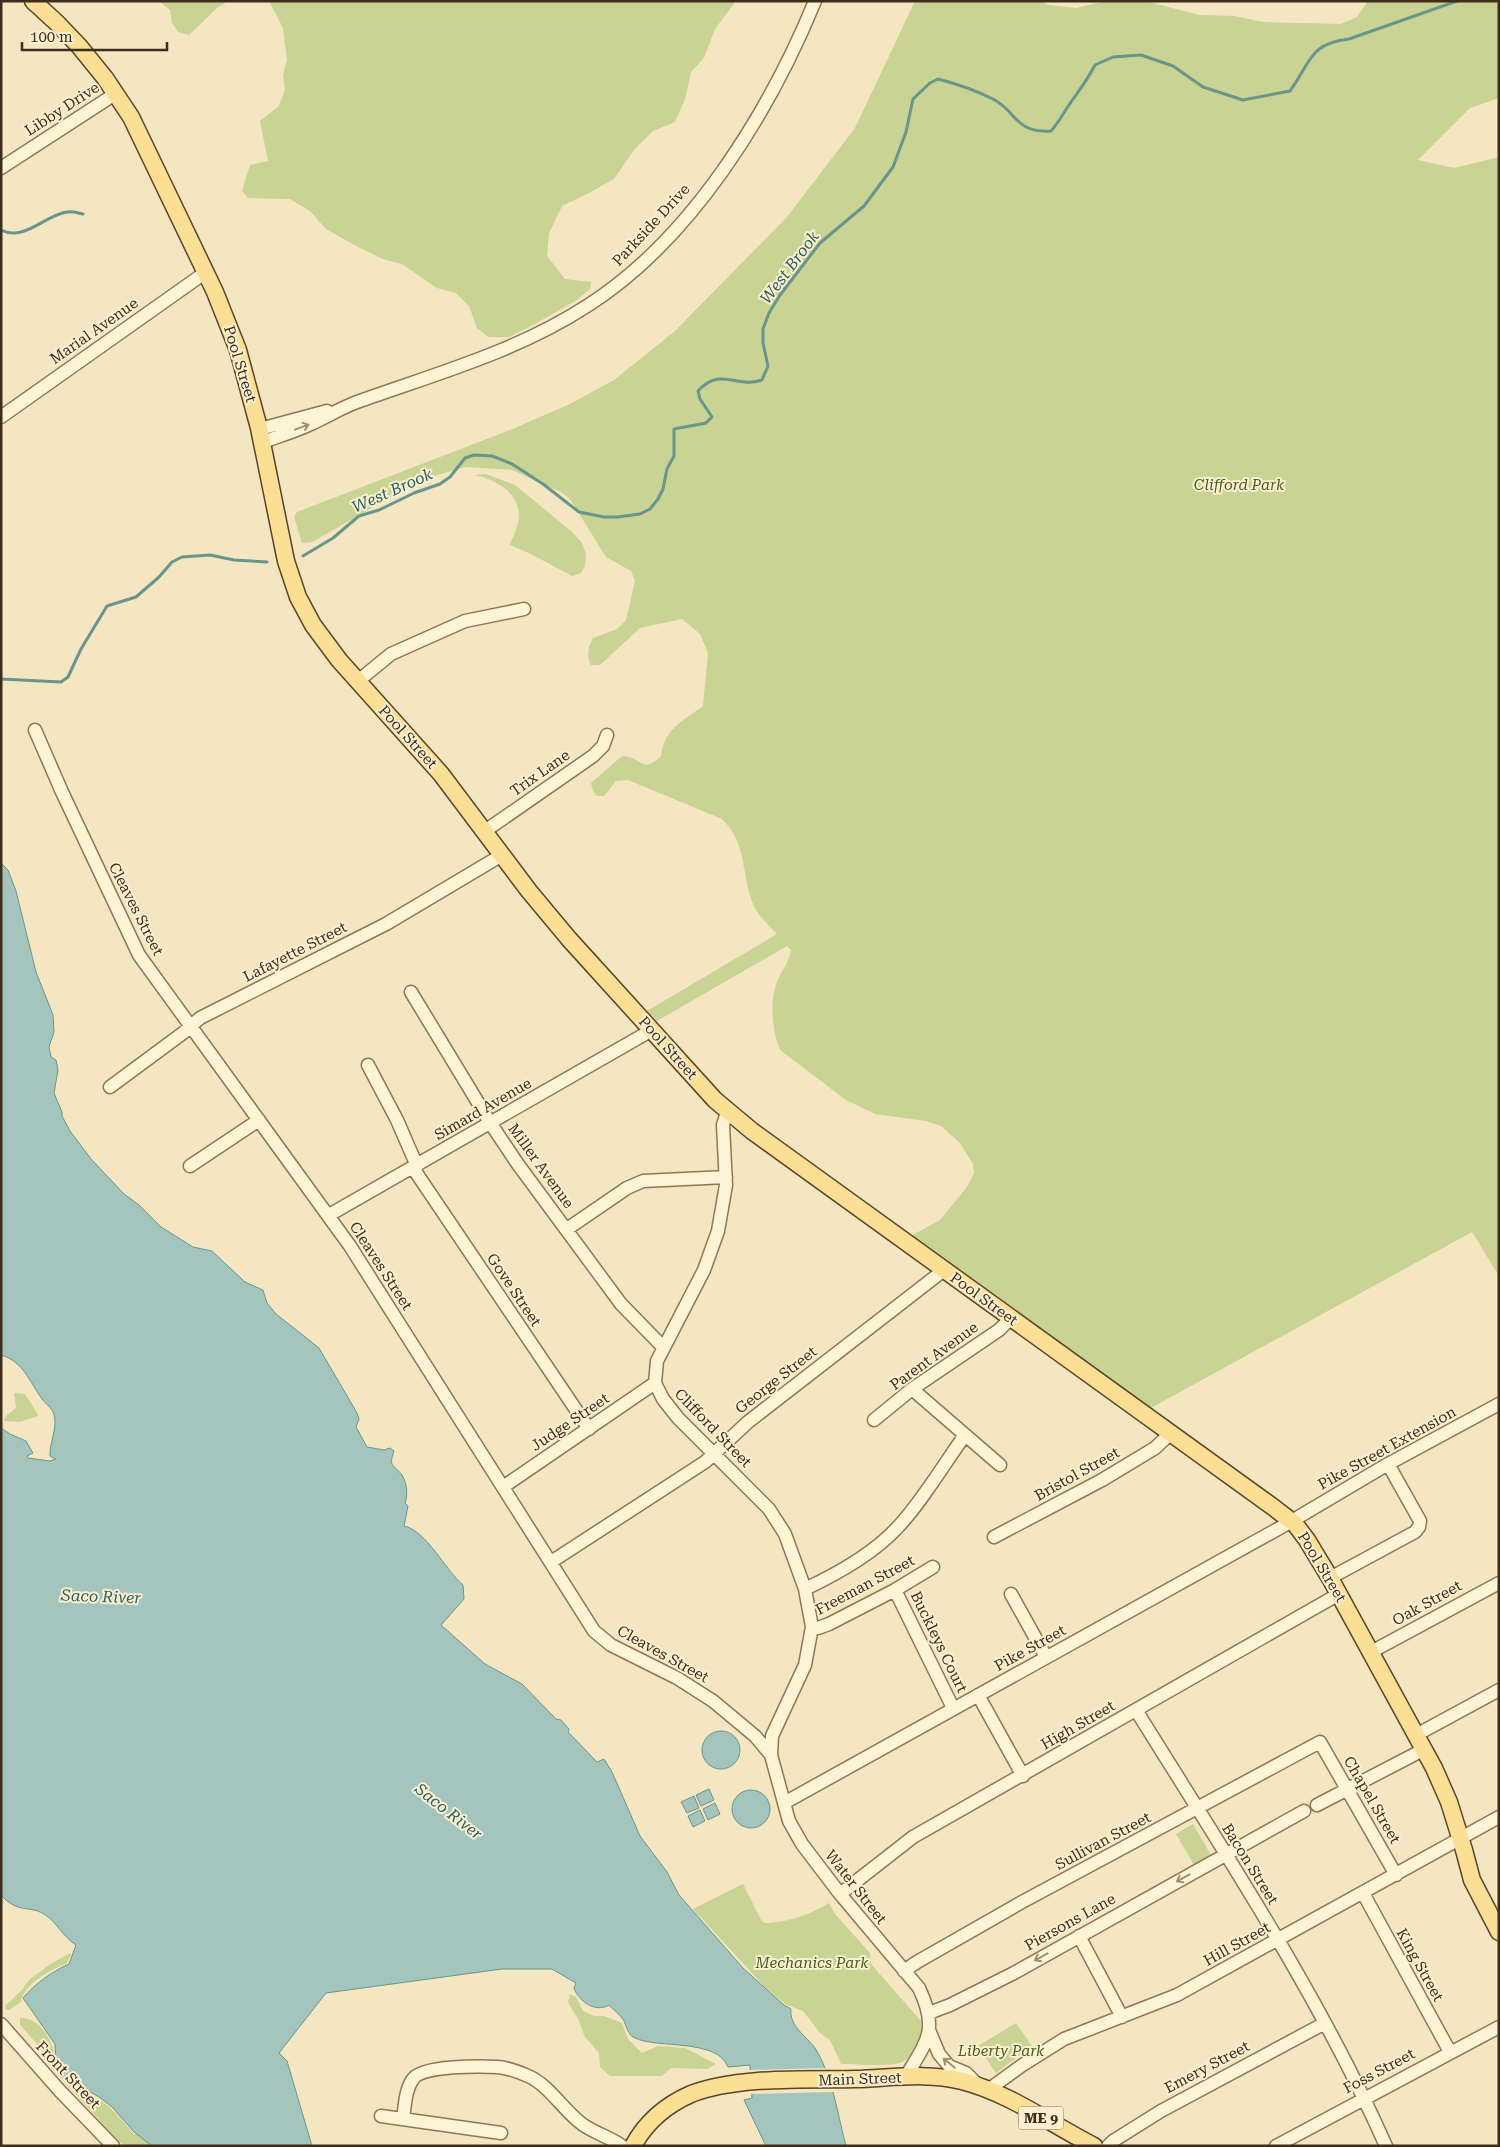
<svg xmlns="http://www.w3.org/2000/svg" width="1500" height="2147" font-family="'Roboto Serif',serif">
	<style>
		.green { fill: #c9d393 }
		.water { fill: #a4c5bd; stroke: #69958c }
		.pier { fill: #f3e6c1 }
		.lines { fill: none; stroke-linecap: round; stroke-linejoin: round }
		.stream { stroke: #69958c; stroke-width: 3 }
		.minor-casing { stroke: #8f7756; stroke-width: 15 }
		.major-casing { stroke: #5c442b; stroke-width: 19 }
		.minor { stroke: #fdf3d5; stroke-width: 12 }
		.major { stroke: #fbdf94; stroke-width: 16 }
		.oneway { stroke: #9d9078 }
		.labels { text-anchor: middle; stroke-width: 4; stroke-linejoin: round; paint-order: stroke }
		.shield { fill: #faf0d1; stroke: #766852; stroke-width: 1 }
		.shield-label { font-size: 14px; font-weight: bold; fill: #3d2d1c }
		.street-label { font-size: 15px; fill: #3d2d1c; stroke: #faf0d1 }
		.park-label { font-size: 15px; font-style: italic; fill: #4a5c20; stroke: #faf0d1 }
		.water-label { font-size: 16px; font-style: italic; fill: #295f5e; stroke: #faf0d1 }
	</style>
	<rect width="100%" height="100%" fill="#f3e6c1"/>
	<path class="green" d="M 159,1 L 228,1 L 217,8 L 189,35 L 178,32 L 172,23 L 170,10 Z
		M 269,1 L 736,1 L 715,29 L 704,58 L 691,72 L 685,99 L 675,122 L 653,131 L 634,150 L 614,179 L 587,194 L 562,206 L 549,233 L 547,256 L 565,279 L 591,282 L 590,289 L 577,300 L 535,324 L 509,337 L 488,337 L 477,328 L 469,306 L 456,293 L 437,288 L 402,264 L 383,259 L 358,247 L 326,229 L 310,211 L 290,199 L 248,198 L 242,191 L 250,165 L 268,161 L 260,121 L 279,106 L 285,89 L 283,75 L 287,60 L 283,28 Z
		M 915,1 L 1041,1 L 1048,5 L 1076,8 L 1106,1 L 1146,1 L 1199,15 L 1234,16 L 1263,22 L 1341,24 L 1357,17 L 1368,1 L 1499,1 L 1499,98 L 1470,108 L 1418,160 L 1454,168 L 1499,157 L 1499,1276 L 1472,1232 L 1149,1409 L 911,1236 L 940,1220 L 967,1187 L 974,1173 L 973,1164 L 960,1143 L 941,1126 L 926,1121 L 875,1114 L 846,1100 L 780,1050 C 772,1030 769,1000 778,979 C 783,969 789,962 791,950 L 787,946 L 657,1021 L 647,1011 L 777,934 C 770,926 759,917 755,908 C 740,877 749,845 722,819 L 628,780 L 616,781 L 604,796 L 597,796 L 593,791 L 591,783 L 622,756 C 641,756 642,775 661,756 C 664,729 683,721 703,706 L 708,653 L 700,634 L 682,619 L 640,628 L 600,665 L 591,665 C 586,656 588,647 593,638 L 617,629 L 626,620 L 635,581 L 631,571 L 606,557 L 570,499 L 561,492 L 512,470 L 465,467 L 421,480 L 312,542 L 302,543 L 294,517 L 297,512 L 515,428 L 570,404 L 614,380 L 675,331 L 787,217 L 855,128 Z
		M 486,474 L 515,485 L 572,532 L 582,543 L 586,554 L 585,566 L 581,573 L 572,576 L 531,554 L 510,545 C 513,536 519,525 519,515 C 518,491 495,480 475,475 Z
		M 14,1393 L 25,1394 L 37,1413 L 38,1416 L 20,1422 L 4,1421 L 5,1417 L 16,1408 Z
		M 1193,1824 L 1211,1855 L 1194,1865 L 1176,1834 Z
		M 743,1884 L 761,1920 L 765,1923 C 786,1923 812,1914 829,1903 L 835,1914 L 870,1953 L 871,1964 L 921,2021 C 923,2036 916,2058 899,2063 C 886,2067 856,2064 841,2064 L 830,2040 L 821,2034 L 803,2011 L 785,2004 L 763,1985 L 693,1909 Z
		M 70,1953 L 71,1955 L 67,1963 C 51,1970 24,1983 21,2002 L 9,2010 L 5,2009 L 6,2005 L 22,1990 L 29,1980 L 49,1965 Z
		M 570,1994 L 576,1997 L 583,2011 L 594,2016 L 604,2016 L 622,2023 L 628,2039 L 642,2053 L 658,2046 L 685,2048 L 716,2064 L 707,2069 L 671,2068 L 662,2076 L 610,2076 L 600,2067 L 599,2053 L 585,2037 L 579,2021 L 568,2002 Z
		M 20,2018 C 36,2018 47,2031 52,2046 C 56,2056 54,2065 60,2075 C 69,2088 90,2093 103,2102 C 116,2111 124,2124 135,2135 L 138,2132 L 154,2146 L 125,2146 L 118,2141 L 44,2059 L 39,2046 L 20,2025 Z
		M 1016,2023 L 1032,2046 L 996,2073 L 978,2046 Z"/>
	<path class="water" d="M 1,863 L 8,870 L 16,891 L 36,972 L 53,1015 L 54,1032 L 49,1047 L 51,1057 L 56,1060 L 58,1070 L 54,1093 L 62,1112 L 62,1116 L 70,1131 L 91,1159 L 124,1194 L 139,1205 L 161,1227 L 193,1247 L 212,1251 L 245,1282 L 263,1290 L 267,1303 L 276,1314 L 319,1348 L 357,1413 L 359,1419 L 356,1427 L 367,1447 L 384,1450 L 390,1448 L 394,1451 C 388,1468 394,1464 402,1475 C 407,1483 408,1495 405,1503 L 408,1506 L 404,1526 C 427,1531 445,1570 463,1585 L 464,1599 L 441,1625 L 485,1664 L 522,1684 L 556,1719 L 561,1720 L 569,1729 L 568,1732 L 597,1762 L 604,1759 L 612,1772 L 640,1836 L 667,1872 L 679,1895 L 743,1968 L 784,2005 L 791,2009 C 789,2026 806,2036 815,2048 C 832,2074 838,2116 846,2146 L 766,2146 L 744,2100 L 752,2098 L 750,2065 L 728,2067 C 717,2038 658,2049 635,2038 C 627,2035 627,2026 623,2019 C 619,2014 614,2010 609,2005 C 596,2013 579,2002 574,1988 L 576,1983 L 552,1969 L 502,1969 L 326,1993 L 279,2053 L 287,2061 L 312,2146 L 152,2146 L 134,2132 L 112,2107 L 99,2097 L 62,2076 L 56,2065 L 55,2044 L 23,1998 C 35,1984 51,1972 69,1964 L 76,1945 C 63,1937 57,1922 44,1914 C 29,1905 18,1914 1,1895 L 1,1428 L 10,1434 L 26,1441 L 33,1453 L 27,1456 L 28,1458 L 50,1461 L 56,1459 L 50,1456 C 49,1444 58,1428 54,1414 C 52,1408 46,1404 42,1399 C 29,1381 24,1362 1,1355 Z
		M702 1750a19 19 0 1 1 38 0a19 19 0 1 1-38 0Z
		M 709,1789 L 714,1800 L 701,1806 L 696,1795 Z
		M732 1809a19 19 0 1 1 38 0a19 19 0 1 1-38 0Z
		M 694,1796 L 699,1808 L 687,1813 L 681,1802 Z
		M 715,1803 L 720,1814 L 708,1820 L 703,1809 Z
		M 700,1810 L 705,1821 L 693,1827 L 688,1816 Z"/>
	<path class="pier" d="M 826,2068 L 834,2092 L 749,2094 L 748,2070 Z"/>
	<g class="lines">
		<path class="stream" d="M 1,230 C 24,242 45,215 67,212 C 73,211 78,213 83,214
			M 303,556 L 333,538 L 359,516 L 379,510 L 414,493 L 440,484 L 450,477 L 465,458 L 474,455 L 492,456 L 512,464 L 543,484 L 579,512 L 604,517 L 618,517 L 640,514 L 650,509 L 658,499 L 663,489 L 667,469 L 674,456 L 674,429 L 706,423 L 712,417 L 700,399 L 698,391 C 721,366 737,389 762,380 L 768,366 L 763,343 L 763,329 L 769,313 L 780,295 L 820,243 L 864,206 L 893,167 L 906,132 L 913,99 L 930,83 L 938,79 C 957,84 975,90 993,99 C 1018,112 1014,133 1051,131 C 1058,123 1062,116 1067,108 C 1077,93 1087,81 1095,65 L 1113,57 L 1141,55 L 1173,66 L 1203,87 L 1243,100 L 1290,91 C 1310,64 1309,43 1349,39 L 1457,1
			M 1,679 L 61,682 L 68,677 L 81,649 L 107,606 L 136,597 L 159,577 L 172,562 L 182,557 L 210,555 L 234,560 L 267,562"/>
		<g class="minor-casing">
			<path id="minor" d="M 1,168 L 115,94
				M 1,417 L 206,272
				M 260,429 L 327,411
				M 263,442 C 279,436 297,431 313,423 C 328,416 341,408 357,402 C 435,374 516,352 587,306 C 691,240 769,113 815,1
				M 358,681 L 391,654 L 465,621 L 524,609
				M 35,730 L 62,792 L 139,955 L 350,1246 L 594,1631 L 611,1645 L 677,1678 L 713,1701 L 755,1736 L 771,1755
				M 485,831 L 593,756 L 603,746 L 607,735
				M 411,992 L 491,1124 L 517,1163 L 621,1304 L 663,1347
				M 368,1065 L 397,1120 L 417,1166
				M 110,1087 L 183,1033 L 200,1018 L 386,924 L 502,855
				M 727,1112 L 723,1125 L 726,1185 L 718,1231 L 704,1270 L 657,1361 L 655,1383 L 663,1399 L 678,1418 L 769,1509 L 785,1534 L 805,1589 L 812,1627 L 805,1665 L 772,1736 L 771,1755 L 789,1821 L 802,1844 L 840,1894 L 919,1988 C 939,2030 927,2041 905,2078
				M 190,1166 L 259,1120
				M 413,1168 L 589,1429
				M 329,1215 L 652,1030
				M 567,1229 L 627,1188 L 643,1181 L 726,1177
				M 912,1389 L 1000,1465
				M 874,1420 L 912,1389 L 999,1330 L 1011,1318
				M 503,1487 L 655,1383
				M 994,1537 L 1102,1480 L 1155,1448 L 1171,1433
				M 551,1562 L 705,1462 L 748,1422 L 944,1270
				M 1330,1578 L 1415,1532 L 1419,1527 L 1420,1521 L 1388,1464
				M 805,1589 C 837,1574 873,1554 897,1528 C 921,1503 944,1464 965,1435
				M 895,1590 L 953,1708
				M 1011,1594 L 1046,1657
				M 812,1627 L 818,1628 L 829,1624 L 895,1590 L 933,1567
				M 1371,1652 L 1499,1583
				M 978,1695 L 1023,1776
				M 1136,1710 C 1224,1852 1318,1993 1386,2146
				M 1416,1735 L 1499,1690
				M 784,1803 L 1285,1525 L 1388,1464 L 1499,1404
				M 1317,1805 L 1423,1750
				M 1363,1893 L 1450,2052
				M 840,1894 L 913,1837 L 1339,1594
				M 1079,1936 L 1122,2017
				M 904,1971 L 917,1962 L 1022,1902 L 1320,1742 L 1396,1875
				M 929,2013 L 950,2005 L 1014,1973 L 1304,1811
				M 1,2024 L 60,2091 L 113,2146
				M 929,2030 L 939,2054 L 949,2066 L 966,2073 L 978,2085
				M 988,2090 L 1021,2066 L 1064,2039 L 1177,1995 L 1499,1817
				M 381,2116 L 501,2133
				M 403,2119 C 405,2106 405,2090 413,2079 C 422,2065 482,2066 498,2067 C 508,2068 519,2072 528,2076 C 549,2085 563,2110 582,2124 C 594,2133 610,2137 622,2146
				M 1108,2146 L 1113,2141 L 1161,2111 L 1325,2023
				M 1276,2146 L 1499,2027"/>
		</g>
		<g class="major-casing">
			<path id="major" d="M 33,1 L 57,23 L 79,46 L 105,78 L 131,117 L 215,292 L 238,350 L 259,428 L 286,561 L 298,597 L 313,625 L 339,660 L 441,774 L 529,891 L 569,939 L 715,1100 L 752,1131 L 1273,1507 L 1295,1524 L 1307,1540 L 1330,1578 L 1434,1768 L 1449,1802 L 1464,1850 L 1472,1880 L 1499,1932
				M 633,2146 C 646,2122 666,2105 691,2094 C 738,2076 806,2080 856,2079 C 890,2078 928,2072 962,2081 C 1009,2093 1051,2124 1094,2146"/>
		</g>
		<use href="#minor" class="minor"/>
		<use href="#major" class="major"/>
	</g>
	<defs><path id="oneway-shaft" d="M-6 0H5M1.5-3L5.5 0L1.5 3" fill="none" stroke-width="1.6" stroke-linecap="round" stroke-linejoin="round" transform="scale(1.25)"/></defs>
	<g class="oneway">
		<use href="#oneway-shaft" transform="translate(302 427) rotate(-20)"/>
		<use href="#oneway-shaft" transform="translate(1183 1878) rotate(151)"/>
		<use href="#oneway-shaft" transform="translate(1041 1957) rotate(151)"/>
		<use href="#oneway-shaft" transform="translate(949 2063) rotate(-141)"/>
	</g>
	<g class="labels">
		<rect class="shield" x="1018.5" y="2106.5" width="45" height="23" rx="4"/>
		<g class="shield-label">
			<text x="1041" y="2123">ME 9</text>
		</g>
		<g class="street-label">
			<text transform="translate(62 109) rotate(-33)" y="5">Libby Drive</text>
			<text transform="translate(651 225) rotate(-47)" y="5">Parkside Drive</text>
			<text transform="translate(94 331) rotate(-35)" y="5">Marial Avenue</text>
			<text transform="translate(240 364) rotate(73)" y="5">Pool Street</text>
			<text transform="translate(408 737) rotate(48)" y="5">Pool Street</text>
			<text transform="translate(540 773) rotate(-35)" y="5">Trix Lane</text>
			<text transform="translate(136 909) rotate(63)" y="5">Cleaves Street</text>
			<text transform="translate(295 952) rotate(-27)" y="5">Lafayette Street</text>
			<text transform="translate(668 1048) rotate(48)" y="5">Pool Street</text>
			<text transform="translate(483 1109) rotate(-30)" y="5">Simard Avenue</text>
			<text transform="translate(541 1166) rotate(54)" y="5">Miller Avenue</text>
			<text transform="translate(381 1266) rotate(57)" y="5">Cleaves Street</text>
			<text transform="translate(514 1290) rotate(56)" y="5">Gove Street</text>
			<text transform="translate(984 1299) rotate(36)" y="5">Pool Street</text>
			<text transform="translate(934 1356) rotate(-36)" y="5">Parent Avenue</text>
			<text transform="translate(776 1380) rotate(-38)" y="5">George Street</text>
			<text transform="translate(570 1422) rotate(-34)" y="5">Judge Street</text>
			<text transform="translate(713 1428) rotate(46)" y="5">Clifford Street</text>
			<text transform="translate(1387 1448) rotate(-29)" y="5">Pike Street Extension</text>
			<text transform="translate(1077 1474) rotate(-29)" y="5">Bristol Street</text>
			<text transform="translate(1322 1567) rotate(59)" y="5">Pool Street</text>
			<text transform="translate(865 1585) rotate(-28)" y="5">Freeman Street</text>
			<text transform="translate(1427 1603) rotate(-29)" y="5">Oak Street</text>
			<text transform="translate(939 1642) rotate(64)" y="5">Buckleys Court</text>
			<text transform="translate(1030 1648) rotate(-29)" y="5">Pike Street</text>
			<text transform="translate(663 1654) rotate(29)" y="5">Cleaves Street</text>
			<text transform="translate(1078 1725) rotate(-30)" y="5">High Street</text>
			<text transform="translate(1372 1800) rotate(60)" y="5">Chapel Street</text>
			<text transform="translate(1103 1841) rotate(-28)" y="5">Sullivan Street</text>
			<text transform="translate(1250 1864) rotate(58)" y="5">Bacon Street</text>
			<text transform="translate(856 1887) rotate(52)" y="5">Water Street</text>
			<text transform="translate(1070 1922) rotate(-29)" y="5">Piersons Lane</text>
			<text transform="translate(1237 1944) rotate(-29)" y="5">Hill Street</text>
			<text transform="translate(1420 1965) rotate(61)" y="5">King Street</text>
			<text transform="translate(1207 2067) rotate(-28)" y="5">Emery Street</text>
			<text transform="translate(1379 2071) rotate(-28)" y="5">Foss Street</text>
			<text transform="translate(68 2075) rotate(47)" y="5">Front Street</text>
			<text transform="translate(860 2079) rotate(-2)" y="5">Main Street</text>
		</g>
		<g class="park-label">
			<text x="1239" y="490">Clifford Park</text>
			<text x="812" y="1968">Mechanics Park</text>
			<text x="1001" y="2056">Liberty Park</text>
		</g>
		<g class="water-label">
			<text transform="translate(789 267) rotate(-53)" y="6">West Brook</text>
			<text transform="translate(392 490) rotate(-24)" y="6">West Brook</text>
			<text transform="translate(101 1596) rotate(2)" y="6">Saco River</text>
			<text transform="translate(449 1811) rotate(38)" y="6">Saco River</text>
		</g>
	</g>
	<rect width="1500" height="2147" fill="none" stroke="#3d2d1c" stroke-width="5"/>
	<path d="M22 42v8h145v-8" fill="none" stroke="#3d2d1c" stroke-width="2.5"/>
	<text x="30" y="42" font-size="15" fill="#3d2d1c" stroke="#faf0d1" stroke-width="4" paint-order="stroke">100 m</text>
</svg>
